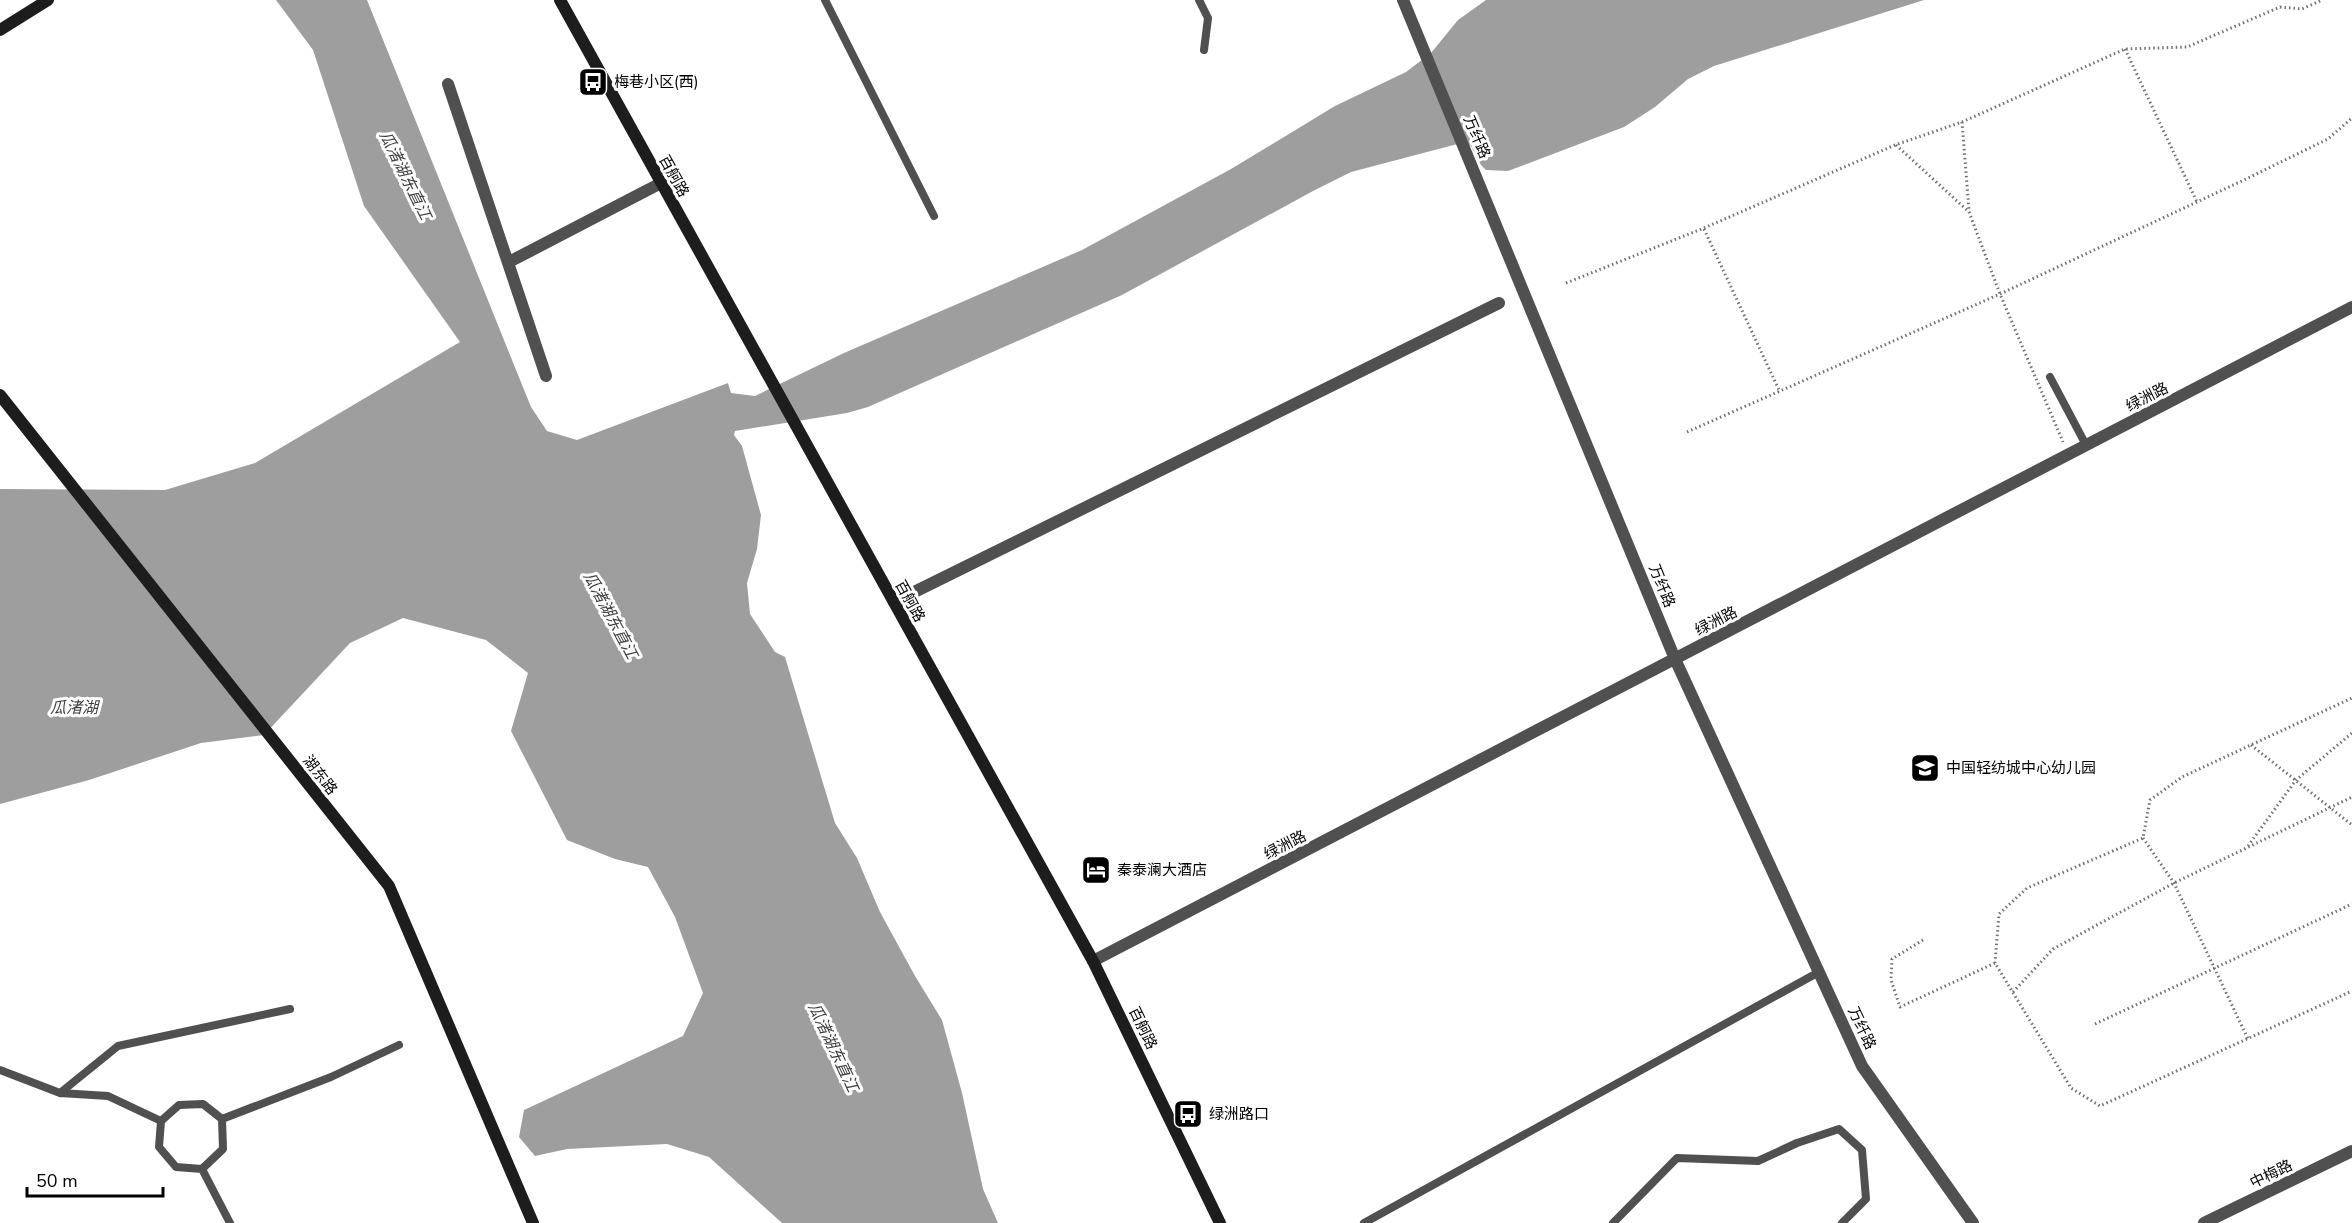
<svg xmlns="http://www.w3.org/2000/svg" width="2352" height="1223" font-family="'Nunito Sans','Noto Sans SC',sans-serif">
	<style>
		.water { fill: #9e9e9e }
		.lines { fill: none; stroke-linecap: round; stroke-linejoin: round }
		.path { stroke: #727272; stroke-width: 3; stroke-dasharray: 1.5 3; stroke-linecap: butt }
		.lane { stroke: #505050; stroke-width: 8 }
		.street { stroke: #505050; stroke-width: 12 }
		.secondary { stroke: #1d1d1d; stroke-width: 12 }
		.labels { text-anchor: middle; stroke-width: 6; stroke-linejoin: round; paint-order: stroke }
		.poi-label { font-size: 15px; fill: #000; stroke: #fff; text-anchor: start }
		.street-label { font-size: 15px; fill: #000; stroke: #fff }
		.water-label { font-size: 16px; font-style: italic; fill: #3f3f3f; stroke: #fff }
	</style>
	<rect width="100%" height="100%" fill="#fff"/>
	<path class="water" d="M 276,0 L 367,0 L 531,407 L 547,431 L 577,440 L 728,383 L 731,393 L 755,396 L 844,353 L 1082,250 L 1231,169 L 1335,106 L 1406,72 L 1431,53 L 1458,20 L 1486,0 L 1924,0 L 1714,66 L 1688,79 L 1655,107 L 1624,127 L 1508,171 L 1486,170 L 1481,165 L 1471,146 L 1465,142 L 1351,172 L 1313,191 L 1122,295 L 868,407 L 847,413 L 735,431 L 734,435 L 742,446 L 761,515 L 757,549 L 747,583 L 750,614 L 775,652 L 785,657 L 835,823 L 857,858 L 880,912 L 915,976 L 942,1020 L 962,1093 L 983,1189 L 998,1223 L 782,1223 L 709,1157 L 667,1144 L 567,1149 L 535,1156 L 519,1137 L 524,1110 L 683,1036 L 703,993 L 675,917 L 648,867 L 615,859 L 567,840 L 511,731 L 528,673 L 486,640 L 403,618 L 350,643 L 264,735 L 201,743 L 89,780 L 0,804 L 0,489 L 165,490 L 255,463 L 460,342 L 364,206 L 313,50 Z"/>
	<g class="lines">
		<path class="path" d="M 2125,49 L 2197,202
			M 1962,122 L 1969,210
			M 1896,145 L 1969,212 L 2000,294 L 2063,442
			M 1704,229 L 1779,390
			M 1566,283 L 1704,228 L 1895,145 L 1962,122 L 2125,49 L 2187,47 L 2280,7 L 2302,9 L 2322,0
			M 1687,432 L 2000,294 L 2244,180 L 2328,139 L 2352,118
			M 2251,745 L 2352,825
			M 2143,838 L 2174,883 L 2248,1039
			M 2248,846 L 2296,780 L 2352,733
			M 1923,940 L 1892,959 L 1891,980 L 1900,1007 L 1995,963 L 2071,1088 L 2100,1106 L 2352,991
			M 1995,963 L 1999,914 L 2027,888 L 2143,838 L 2150,800 L 2182,777 L 2352,698
			M 2013,992 L 2053,949 L 2174,883 L 2352,797
			M 2095,1024 L 2352,904"/>
		<path class="lane" d="M 825,0 L 934,216
			M 1199,0 L 1208,18 L 1204,50
			M 2050,377 L 2086,445
			M 0,1070 L 60,1093 L 108,1096 L 161,1121
			M 60,1093 L 118,1046 L 290,1009
			M 203,1104 L 222,1119 L 223,1149 L 202,1169 L 176,1167 L 159,1147 L 161,1121 L 179,1105 Z
			M 222,1119 L 331,1077 L 399,1045
			M 202,1169 L 230,1223
			M 1364,1223 L 1819,972
			M 1613,1223 L 1677,1158 L 1758,1161 L 1797,1143 L 1839,1129 L 1862,1150 L 1866,1199 L 1842,1223"/>
		<path class="street" d="M 1403,0 L 1675,659 L 1862,1066 L 1973,1223
			M 448,84 L 546,376
			M 509,262 L 661,183
			M 894,602 L 1499,303
			M 1093,961 L 2352,307
			M 2204,1223 L 2352,1151"/>
		<path class="secondary" d="M 560,0 L 1093,961 L 1220,1223
			M 0,30 L 48,0
			M 0,395 L 389,886 L 533,1223"/>
	</g>
	<defs>
		<g id="bus-square" transform="scale(1.5)"><rect x="-9" y="-9" width="18" height="18" rx="4" fill="#000" stroke="#fff"/><path d="M-5-6H5V4H4V6H2V4H-2V6H-4V4H-5ZM-3.5-4V0h7V-4ZM-3.5 1.2v1.5H-2V1.2ZM2 1.2v1.5H3.5V1.2Z" fill="#fff"/></g>
		<g id="school-square" transform="scale(1.5)"><rect x="-9" y="-9" width="18" height="18" rx="4" fill="#000" stroke="#fff"/><path d="M0-5L7-2L0 1L-7-2ZM-4 1L0 2.5L4 1V4Q0 6-4 4Z" fill="#fff"/></g>
		<g id="hotel-square" transform="scale(1.5)"><rect x="-9" y="-9" width="18" height="18" rx="4" fill="#000" stroke="#fff"/><path d="M-6-4.5h1.5V1H6V5H4.5V3h-9V5H-6ZM-4 0a1.8 1.8 0 1 1 3.6 0ZM.5 0V-2.5h3Q6-2.5 6 0Z" fill="#fff"/></g>
	</defs>
	<g fill-rule="evenodd">
		<use href="#bus-square" x="593" y="82"/>
		<use href="#school-square" x="1925" y="768"/>
		<use href="#hotel-square" x="1096" y="870"/>
		<use href="#bus-square" x="1188" y="1114"/>
	</g>
	<g class="labels">
		<g class="poi-label">
			<text x="614" y="87">梅巷小区(西)</text>
			<text x="1946" y="773">中国轻纺城中心幼儿园</text>
			<text x="1117" y="875">秦泰澜大酒店</text>
			<text x="1209" y="1119">绿洲路口</text>
		</g>
		<g class="street-label">
			<text transform="translate(1477 137) rotate(67)" y="5">万纤路</text>
			<text transform="translate(674 176) rotate(61)" y="5">百舸路</text>
			<text transform="translate(2147 397) rotate(-27)" y="5">绿洲路</text>
			<text transform="translate(1662 586) rotate(68)" y="5">万纤路</text>
			<text transform="translate(910 601) rotate(61)" y="5">百舸路</text>
			<text transform="translate(1716 621) rotate(-27)" y="5">绿洲路</text>
			<text transform="translate(320 775) rotate(52)" y="5">湖东路</text>
			<text transform="translate(1285 845) rotate(-27)" y="5">绿洲路</text>
			<text transform="translate(1143 1028) rotate(64)" y="5">百舸路</text>
			<text transform="translate(1862 1028) rotate(65)" y="5">万纤路</text>
			<text transform="translate(2271 1174) rotate(-26)" y="5">中梅路</text>
		</g>
		<g class="water-label">
			<text transform="translate(406 175) rotate(64)" y="6">瓜渚湖东直江</text>
			<text transform="translate(611 615) rotate(62)" y="6">瓜渚湖东直江</text>
			<text x="74" y="713">瓜渚湖</text>
			<text transform="translate(834 1047) rotate(65)" y="6">瓜渚湖东直江</text>
		</g>
	</g>
	<path d="M27 1187v9h136v-9" fill="none" stroke="#000000" stroke-width="3"/>
	<text x="36" y="1187" font-size="18" fill="#000000" stroke="#ffffff" stroke-width="4.5" paint-order="stroke">50 m</text>
</svg>
